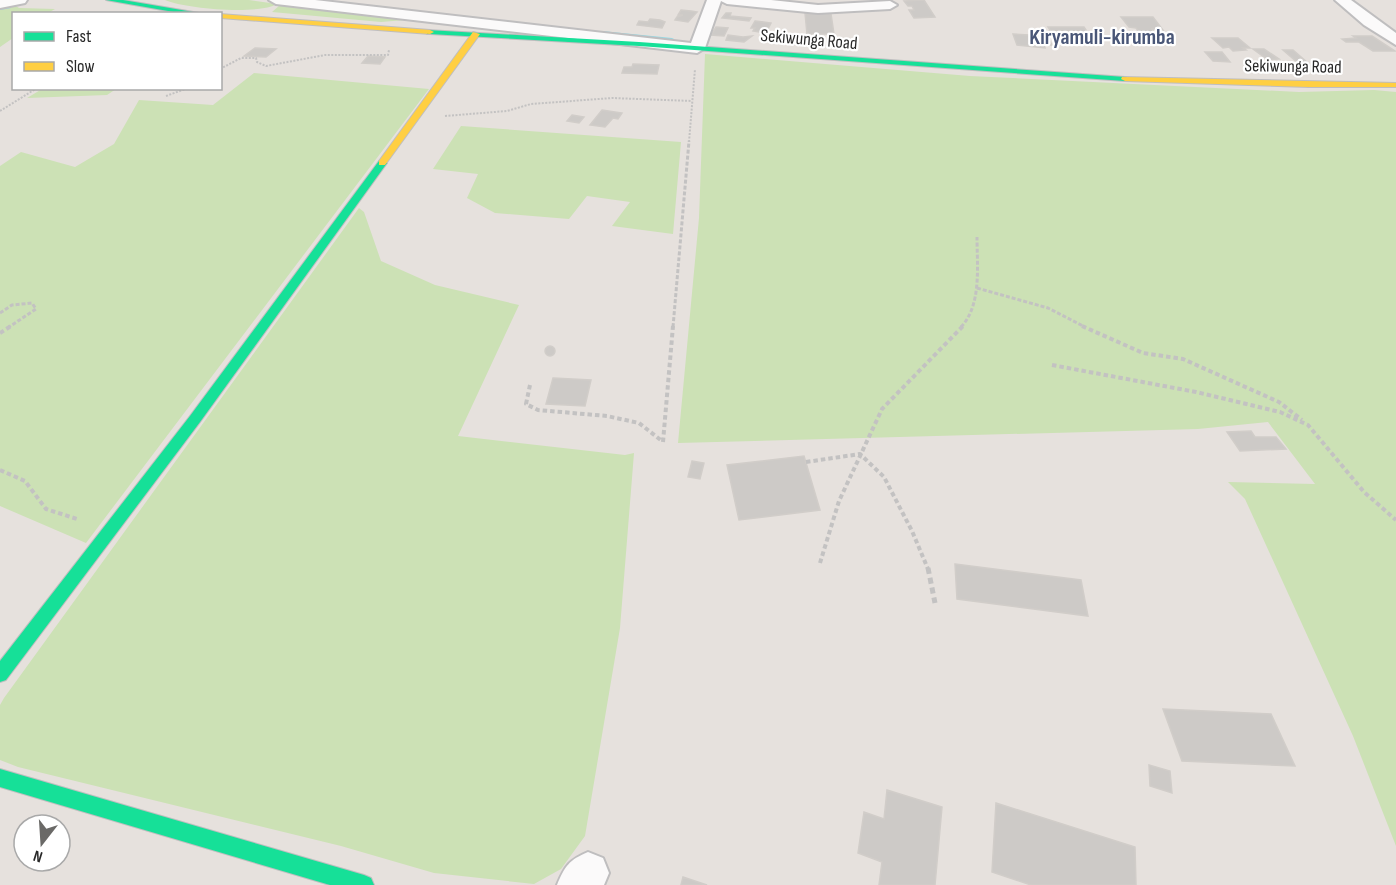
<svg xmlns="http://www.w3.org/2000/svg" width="1396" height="885" font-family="'Sofia Sans Condensed',sans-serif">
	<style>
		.green { fill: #cce1b5 }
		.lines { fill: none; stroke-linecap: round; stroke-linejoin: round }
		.stream { fill: #91dbe8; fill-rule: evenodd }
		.building { fill: #cdcac7; stroke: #d1cdc9; stroke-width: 1.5 }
		.street-casing { stroke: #bfbebf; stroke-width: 4 }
		.fast-casing { stroke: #bfbebf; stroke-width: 2 }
		.slow-casing { stroke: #bfbebf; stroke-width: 2 }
		.path-far3 { stroke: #c3c2c2; stroke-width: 2; stroke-dasharray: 2 1.5; stroke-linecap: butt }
		.path-far2 { stroke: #c3c2c2; stroke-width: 3; stroke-dasharray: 4 2; stroke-linecap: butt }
		.path-far1 { stroke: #c3c2c2; stroke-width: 4; stroke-dasharray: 4.5 3; stroke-linecap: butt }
		.path { stroke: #c3c2c2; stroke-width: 5; stroke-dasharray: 6 4; stroke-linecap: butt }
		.street { fill: #fbfafa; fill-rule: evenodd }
		.fast { fill: #16e098; fill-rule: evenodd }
		.slow { fill: #ffcf43; fill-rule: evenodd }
		.labels { text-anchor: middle; stroke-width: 4.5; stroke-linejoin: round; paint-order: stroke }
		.far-street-label { font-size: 18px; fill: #282828; stroke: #fff }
		.far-quarter-label { font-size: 22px; font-weight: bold; fill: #495677; stroke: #fff }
	</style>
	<rect width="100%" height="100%" fill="#e6e1dd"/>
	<path class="green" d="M 165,0 L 249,0 L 277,4 C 258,15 186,9 165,0 Z
		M 280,5 L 405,20 L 381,22 L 272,12 Z
		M 16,6 L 19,8 L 55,9 L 48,13 L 14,14 L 13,38 L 0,47 L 0,9 Z
		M 705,54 L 970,76 L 1299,92 L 1374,90 L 1396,92 L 1396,846 L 1353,736 L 1245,499 L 1228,482 L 1315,484 L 1268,422 L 1198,429 L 678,443 L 699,218 Z
		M 254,73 L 429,89 L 86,543 L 0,506 L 0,166 L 21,152 L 75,167 L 114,144 L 139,100 L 213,105 Z
		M 42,89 L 42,88 L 116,89 L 107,95 L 27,98 Z
		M 461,126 L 681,142 L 673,234 L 612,226 L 630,202 L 587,196 L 569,219 L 495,213 L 467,198 L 478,174 L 433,169 Z
		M 359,208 L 364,212 L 381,261 L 435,285 L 519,305 L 458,436 L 625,455 L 634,453 L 620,628 L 585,836 L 561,869 L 534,884 L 434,873 L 341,846 L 18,767 L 0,760 L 0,705 L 4,698 Z"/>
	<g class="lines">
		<path class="stream" d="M 9,6 L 11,8 L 0,10 L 0,8 Z
			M 425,21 L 460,24 L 462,25 L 460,26 L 427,23 L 425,23 Z
			M 486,28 L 513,30 L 515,31 L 513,32 L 488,30 L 486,30 Z
			M 602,31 L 672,38 L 674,39 L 672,40 L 600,33 L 600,32 Z"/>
	</g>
	<path class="building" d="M 924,0 L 935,17 L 914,18 L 909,10 L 914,10 L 912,6 L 908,6 L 904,1 Z
		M 681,10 L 691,11 L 697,12 L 688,22 L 675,20 L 677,17 L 683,15 L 678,15 Z
		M 726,13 L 731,13 L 730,16 L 751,18 L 749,21 L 722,18 Z
		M 805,13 L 831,14 L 834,34 L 807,34 Z
		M 1121,17 L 1153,17 L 1163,30 L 1152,29 L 1154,32 L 1139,32 L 1136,28 L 1129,27 Z
		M 650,19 L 660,20 L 665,22 L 662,28 L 637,25 L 639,21 L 648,22 Z
		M 755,21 L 771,23 L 766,33 L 753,31 L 755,28 L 751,28 Z
		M 716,27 L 728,28 L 724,36 L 711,35 Z
		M 1048,27 L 1084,27 L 1090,36 L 1052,33 Z
		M 1013,34 L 1047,36 L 1052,45 L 1044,45 L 1045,48 L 1017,45 Z
		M 728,35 L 743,37 L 752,36 L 744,42 L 726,40 Z
		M 1353,36 L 1372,36 L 1395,51 L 1373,51 L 1359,42 L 1346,42 L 1342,39 L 1356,38 Z
		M 1212,38 L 1238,38 L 1250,48 L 1243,48 L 1246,50 L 1233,51 L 1229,47 L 1223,48 Z
		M 255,48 L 276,49 L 266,57 L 244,56 Z
		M 1253,49 L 1264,49 L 1279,59 L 1268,60 Z
		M 1283,50 L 1293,50 L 1308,63 L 1298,63 Z
		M 1205,52 L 1222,52 L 1230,62 L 1213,61 Z
		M 368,56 L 385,57 L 380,64 L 362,63 Z
		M 633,64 L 659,65 L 657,74 L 622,73 L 624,67 L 632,67 Z
		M 602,110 L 622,113 L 618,119 L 613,118 L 605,127 L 590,125 Z
		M 572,115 L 584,117 L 579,123 L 567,121 Z
		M545 351a5 5 0 1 1 10 0a5 5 0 1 1-10 0Z
		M 553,378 L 591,380 L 585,406 L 546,404 Z
		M 1251,431 L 1255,437 L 1276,437 L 1286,449 L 1240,451 L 1227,432 Z
		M 804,456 L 820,510 L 739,520 L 727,465 Z
		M 692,461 L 704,463 L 700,479 L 688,477 Z
		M 955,564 L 1081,580 L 1088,616 L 957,599 Z
		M 1163,709 L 1271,714 L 1295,766 L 1182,761 Z
		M 1149,765 L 1170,771 L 1172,793 L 1150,786 Z
		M 887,790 L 942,807 L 935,885 L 879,885 L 882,862 L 858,853 L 864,812 L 884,819 Z
		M 996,803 L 1135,847 L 1136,885 L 1031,885 L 992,872 Z
		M 683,877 L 707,885 L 681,885 Z"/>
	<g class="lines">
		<g class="street-casing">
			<path id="street" d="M 0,0 L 27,0 L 25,3 L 0,8 Z
				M 269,0 L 315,0 L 691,43 L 707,0 L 771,0 L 818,5 L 890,1 L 897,5 L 890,9 L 818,13 L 727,4 L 721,1 L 705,48 L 697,53 L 276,4 Z
				M 1335,0 L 1351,0 L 1396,33 L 1396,45 L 1364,25 Z
				M 588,852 L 603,858 L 609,873 L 604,885 L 557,885 C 565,866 569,860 588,852 Z"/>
		</g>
		<g class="fast-casing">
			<path id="fast" d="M 106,0 L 123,0 L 205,14 L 185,14 Z
				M 427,30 L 639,42 L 1125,77 L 1129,79 L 1125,81 L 639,46 L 430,34 L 427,34 Z
				M 379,161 L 387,163 L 200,422 L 6,680 L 0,682 L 0,661 L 190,416 Z
				M 0,769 L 364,875 L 371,878 L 374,885 L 330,885 L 0,787 Z"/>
		</g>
		<g class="slow-casing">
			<path id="slow" d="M 220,14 L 430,30 L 434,32 L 430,34 L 220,18 Z
				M 473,32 L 480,34 L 385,165 L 379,165 L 379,161 Z
				M 1122,77 L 1396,83 L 1396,87 L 1309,87 L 1125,81 L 1121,79 Z"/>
		</g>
		<path class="path-far3" d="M 220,69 L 241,58 L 256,58 L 257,62 L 266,66 L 325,55 L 388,55 L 389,50
			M 166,96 L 188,88
			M 0,111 L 37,88
			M 445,116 L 507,111 L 531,104 L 612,98 L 692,101
			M 689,142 L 695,69"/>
		<path class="path-far2" d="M 977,288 L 1048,308 L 1085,327
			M 0,313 L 12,305 L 32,303 L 36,309 L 9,327
			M 673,327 L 689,141
			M 961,327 C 982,305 977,265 977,237"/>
		<path class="path-far1" d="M 1082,326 L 1143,353 L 1183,359 L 1279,402 L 1302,420
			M 0,333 L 11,326
			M 1052,365 L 1196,392 L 1280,412 L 1308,425 L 1364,492 L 1396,520
			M 530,385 L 526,404 L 538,410 L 607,416 L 639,423 L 662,441
			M 663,442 L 673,326
			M 806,462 L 860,454 L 884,477 L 912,531 L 928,569
			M 0,470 L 25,481 L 46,509 L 77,519
			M 820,563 L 839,501 L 882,409 L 963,326"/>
		<path class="path" d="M 928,568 L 935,603"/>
		<use href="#street" class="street"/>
		<use href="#fast" class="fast"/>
		<use href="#slow" class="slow"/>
	</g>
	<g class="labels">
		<g class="far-street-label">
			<text transform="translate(809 39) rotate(5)" y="6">Sekiwunga Road</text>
			<text transform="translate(1293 66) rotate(1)" y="6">Sekiwunga Road</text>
		</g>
		<g class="far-quarter-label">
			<text x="1102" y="44">Kiryamuli-kirumba</text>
		</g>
	</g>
	<rect x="12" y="12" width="210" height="78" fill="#ffffff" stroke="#a9a9a9" stroke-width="1.5"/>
	<rect x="24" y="32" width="30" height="9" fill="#16e098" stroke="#a9a9a9" stroke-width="1.5"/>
	<text x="66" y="42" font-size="18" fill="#282828">Fast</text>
	<rect x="24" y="62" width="30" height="9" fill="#ffcf43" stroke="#a9a9a9" stroke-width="1.5"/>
	<text x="66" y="72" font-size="18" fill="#282828">Slow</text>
	<g transform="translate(42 843) rotate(197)"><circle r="28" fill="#ffffff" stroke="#a9a9a9" stroke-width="1.5"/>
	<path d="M0-4.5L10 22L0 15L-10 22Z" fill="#6a6967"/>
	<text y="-9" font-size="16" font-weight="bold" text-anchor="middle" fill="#282828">N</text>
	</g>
</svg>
